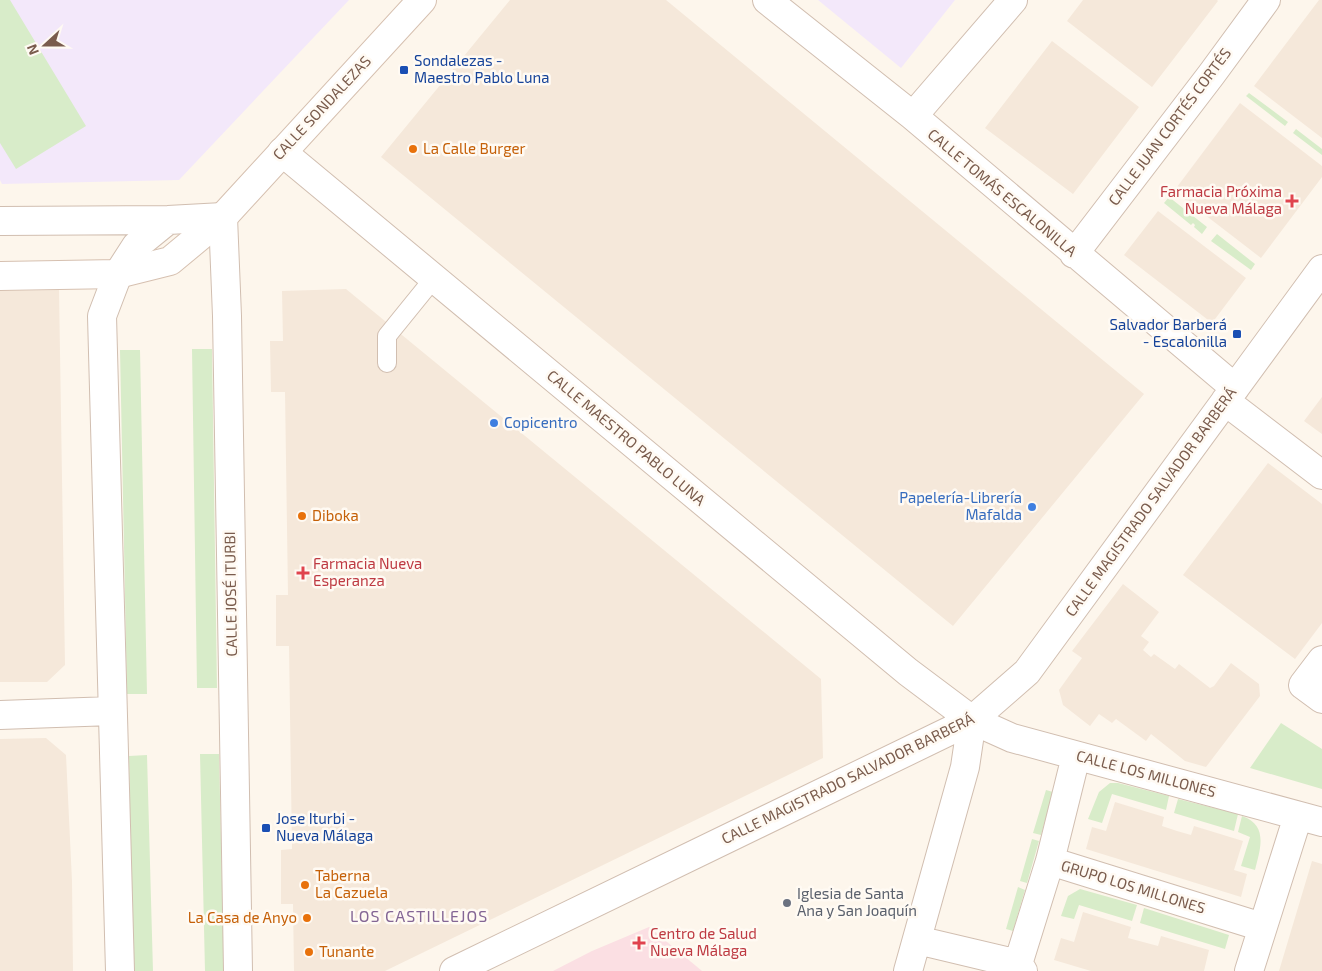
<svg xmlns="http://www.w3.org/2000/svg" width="1322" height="971" font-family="'Exo 2',sans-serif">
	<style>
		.residential { fill: #f5e8da }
		.education { fill: #f3e8fa }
		.medical { fill: #fbdfe3 }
		.green { fill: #d8ecc9 }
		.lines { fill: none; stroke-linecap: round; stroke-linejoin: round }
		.lane-casing { stroke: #d1beb0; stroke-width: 20 }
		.street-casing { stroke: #d1beb0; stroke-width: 30 }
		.secondary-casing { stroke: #d6c0b0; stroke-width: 30 }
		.lane { stroke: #fff; stroke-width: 18 }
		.street { stroke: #fff; stroke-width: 28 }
		.secondary { stroke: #fff; stroke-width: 28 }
		.transit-dot { fill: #1a4fb4; stroke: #fffaf3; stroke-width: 2 }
		.food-dot { fill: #e8710a; stroke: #fffaf3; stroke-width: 2 }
		.health-dot { fill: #e0444e; stroke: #fffaf3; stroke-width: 2 }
		.shop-dot { fill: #3f7fe0; stroke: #fffaf3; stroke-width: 2 }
		.worship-dot { fill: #6b7280; stroke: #fffaf3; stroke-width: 2 }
		.labels { text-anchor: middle; stroke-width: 5; stroke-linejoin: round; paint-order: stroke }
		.transit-label { font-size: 15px; fill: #164399; stroke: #fffaf3; text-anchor: start }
		.street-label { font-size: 15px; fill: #7a5c4d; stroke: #fffaf3 }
		.food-label { font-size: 15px; fill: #c56008; stroke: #fffaf3; text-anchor: start }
		.health-label { font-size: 15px; fill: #be3a42; stroke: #fffaf3; text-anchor: start }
		.shop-label { font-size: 15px; fill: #366cbe; stroke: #fffaf3; text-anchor: start }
		.worship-label { font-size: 15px; fill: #5b616d; stroke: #fffaf3; text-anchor: start }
		.neighbourhood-label { font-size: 16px; letter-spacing: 1px; fill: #846695; stroke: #fffaf3 }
	</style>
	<rect width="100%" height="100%" fill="#fdf6ec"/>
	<path class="residential" d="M 510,0 L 666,0 L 1144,394 L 953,626 L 381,157 Z
		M 1083,0 L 1217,0 L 1218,1 L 1152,87 L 1067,21 Z
		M 1319,0 L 1322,0 L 1322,138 L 1254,86 Z
		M 1052,41 L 1139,107 L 1073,194 L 985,128 Z
		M 1240,103 L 1322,166 L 1322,177 L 1261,258 L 1174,191 Z
		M 1158,211 L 1246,278 L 1212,323 L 1124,255 Z
		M 346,289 L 821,679 L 823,758 L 385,971 L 294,971 L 293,904 L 281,904 L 281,850 L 292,849 L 289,646 L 276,646 L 276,595 L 288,595 L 285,392 L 271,392 L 270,341 L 283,341 L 282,291 Z
		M 59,290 L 65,665 L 47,682 L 0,682 L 0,291 Z
		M 1322,397 L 1322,434 L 1304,421 Z
		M 1268,463 L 1322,504 L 1322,623 L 1295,659 L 1183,575 Z
		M 1123,584 L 1159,612 L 1141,636 L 1149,642 L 1143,650 L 1151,657 L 1154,654 L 1175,669 L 1179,664 L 1210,688 L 1214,686 L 1231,663 L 1259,684 L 1260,696 L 1206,767 L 1185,761 L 1151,734 L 1146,741 L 1116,719 L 1112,723 L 1099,714 L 1090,726 L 1063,705 L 1059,690 L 1082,658 L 1072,651 Z
		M 46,738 L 66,755 L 72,881 L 73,971 L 0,971 L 0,739 Z
		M 1115,802 L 1164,817 L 1162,826 L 1177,831 L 1191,835 L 1194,826 L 1243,841 L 1234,870 L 1247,874 L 1241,897 L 1086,849 L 1092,827 L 1106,831 Z
		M 1312,861 L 1322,864 L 1322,971 L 1279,971 Z
		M 1083,912 L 1131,927 L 1128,938 L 1158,946 L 1161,936 L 1209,950 L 1204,971 L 1091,971 L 1054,960 L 1061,938 L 1074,942 Z"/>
	<path class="education" d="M 0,0 L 349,0 L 179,180 L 2,184 L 0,180 Z
		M 818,0 L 955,0 L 901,68 Z"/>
	<path class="medical" d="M 649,927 L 702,971 L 553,971 L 592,951 Z"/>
	<path class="green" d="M 0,0 L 10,0 L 86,126 L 16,169 L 0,143 Z
		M 1249,93 L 1288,122 L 1285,126 L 1246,96 Z
		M 1296,129 L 1322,149 L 1322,155 L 1293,133 Z
		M 1169,197 L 1207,227 L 1202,234 L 1194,227 L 1195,225 L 1193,223 L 1191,225 L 1164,203 Z
		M 1217,234 L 1255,264 L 1251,270 L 1211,241 Z
		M 192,349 L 212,349 L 217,688 L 197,688 Z
		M 120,350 L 140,350 L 147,694 L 127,694 Z
		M 1281,723 L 1322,749 L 1322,789 L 1250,768 Z
		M 200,754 L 219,754 L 224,971 L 205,971 Z
		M 147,755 L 153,971 L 133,971 L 129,756 Z
		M 1110,783 L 1118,783 L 1169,796 L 1166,810 L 1112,794 L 1102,823 L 1088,819 L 1099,792 Z
		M 1046,790 L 1053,792 L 1041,835 L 1033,833 Z
		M 1178,799 L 1238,814 L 1234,831 L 1174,813 Z
		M 1242,816 C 1269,825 1260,850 1255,870 L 1241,866 L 1250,837 L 1238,832 Z
		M 1032,839 L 1039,841 L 1027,883 L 1020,881 Z
		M 1018,887 L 1025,890 L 1013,931 L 1006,929 Z
		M 1080,889 L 1137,905 L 1132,921 L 1079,905 L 1074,919 L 1061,916 L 1068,896 Z
		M 1144,908 L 1229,935 L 1225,949 L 1140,923 Z"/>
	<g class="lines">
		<g class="lane-casing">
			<path id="lane" d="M 387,363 L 387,336 L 434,278"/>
		</g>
		<g class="street-casing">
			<path id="street" d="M 767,0 L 913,116 L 1235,388
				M 913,116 L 1013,0
				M 282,152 L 908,672 L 972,720 L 1012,738 L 1322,822
				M 0,221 L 168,220 L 223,217 L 227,316 L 238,971
				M 1074,254 L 1211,75 L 1266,0
				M 1225,401 L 1322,475
				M 1322,660 L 1303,685 L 1322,699
				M 0,715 L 112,711
				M 1050,861 L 1262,927
				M 917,940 L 1018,964 L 1023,971
				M 1018,964 L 1050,861 L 1076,756
				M 120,971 L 102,316 L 118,274 L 136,246 L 168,220
				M 454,971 L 972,720 L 1027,672 L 1322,269
				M 908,971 L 965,767 L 972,720
				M 1249,971 L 1298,816"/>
		</g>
		<g class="secondary-casing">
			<path id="secondary" d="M 0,276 L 118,274 L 170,261 L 223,217 L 422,0"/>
		</g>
		<use href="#lane" class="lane"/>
		<use href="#street" class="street"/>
		<use href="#secondary" class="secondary"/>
	</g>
	<g class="transit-dot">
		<rect x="399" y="65" width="10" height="10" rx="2.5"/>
		<rect x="1232" y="329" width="10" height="10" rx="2.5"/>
		<rect x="261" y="823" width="10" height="10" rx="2.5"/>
	</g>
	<g class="food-dot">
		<circle cx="413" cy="149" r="5"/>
		<circle cx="302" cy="516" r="5"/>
		<circle cx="305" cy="885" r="5"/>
		<circle cx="307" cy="918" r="5"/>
		<circle cx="309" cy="952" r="5"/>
	</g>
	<g class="health-dot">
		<path d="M1289.5 193.5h5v5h5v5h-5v5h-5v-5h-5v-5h5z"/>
		<path d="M300.5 565.5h5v5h5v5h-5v5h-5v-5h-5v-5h5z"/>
		<path d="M636.5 935.5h5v5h5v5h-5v5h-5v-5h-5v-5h5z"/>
	</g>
	<g class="shop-dot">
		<circle cx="494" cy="423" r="5"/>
		<circle cx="1032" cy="507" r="5"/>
	</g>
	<circle class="worship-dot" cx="787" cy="903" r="5"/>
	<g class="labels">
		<g class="transit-label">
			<text x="414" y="66">Sondalezas -<tspan x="414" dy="17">Maestro Pablo Luna</tspan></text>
			<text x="1227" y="330" text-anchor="end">Salvador Barberá<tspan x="1227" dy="17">- Escalonilla</tspan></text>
			<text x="276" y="824">Jose Iturbi -<tspan x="276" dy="17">Nueva Málaga</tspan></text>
		</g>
		<g class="street-label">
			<text transform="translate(322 108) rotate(-47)" y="5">CALLE SONDALEZAS</text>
			<text transform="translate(1170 127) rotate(-53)" y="5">CALLE JUAN CORTÉS CORTÉS</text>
			<text transform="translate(1002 193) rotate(40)" y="5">CALLE TOMÁS ESCALONILLA</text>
			<text transform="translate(626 438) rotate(40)" y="5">CALLE MAESTRO PABLO LUNA</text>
			<text transform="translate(1151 502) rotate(-54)" y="5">CALLE MAGISTRADO SALVADOR BARBERÁ</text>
			<text transform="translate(231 594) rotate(-91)" y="5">CALLE JOSÉ ITURBI</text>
			<text transform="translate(1146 774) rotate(15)" y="5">CALLE LOS MILLONES</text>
			<text transform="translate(848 779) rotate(-26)" y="5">CALLE MAGISTRADO SALVADOR BARBERÁ</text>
			<text transform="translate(1133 887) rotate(17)" y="5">GRUPO LOS MILLONES</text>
		</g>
		<g class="food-label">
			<text x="423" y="154">La Calle Burger</text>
			<text x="312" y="521">Diboka</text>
			<text x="315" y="881">Taberna<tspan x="315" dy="17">La Cazuela</tspan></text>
			<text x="297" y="923" text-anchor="end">La Casa de Anyo</text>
			<text x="319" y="957">Tunante</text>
		</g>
		<g class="health-label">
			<text x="1282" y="197" text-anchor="end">Farmacia Próxima<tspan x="1282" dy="17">Nueva Málaga</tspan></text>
			<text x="313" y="569">Farmacia Nueva<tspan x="313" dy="17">Esperanza</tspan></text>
			<text x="650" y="939">Centro de Salud<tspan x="650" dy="17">Nueva Málaga</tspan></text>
		</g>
		<g class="shop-label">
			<text x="504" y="428">Copicentro</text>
			<text x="1022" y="503" text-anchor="end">Papelería-Librería<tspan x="1022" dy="17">Mafalda</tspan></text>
		</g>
		<g class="worship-label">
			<text x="797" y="899">Iglesia de Santa<tspan x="797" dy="17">Ana y San Joaquín</tspan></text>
		</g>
		<g class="neighbourhood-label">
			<text x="419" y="922">LOS CASTILLEJOS</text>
		</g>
	</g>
	<g transform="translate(45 45) rotate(249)" stroke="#fffaf3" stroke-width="4" paint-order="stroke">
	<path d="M0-4L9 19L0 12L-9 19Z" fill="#7a5c4d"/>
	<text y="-8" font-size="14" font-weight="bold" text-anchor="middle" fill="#7a5c4d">N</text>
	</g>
</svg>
